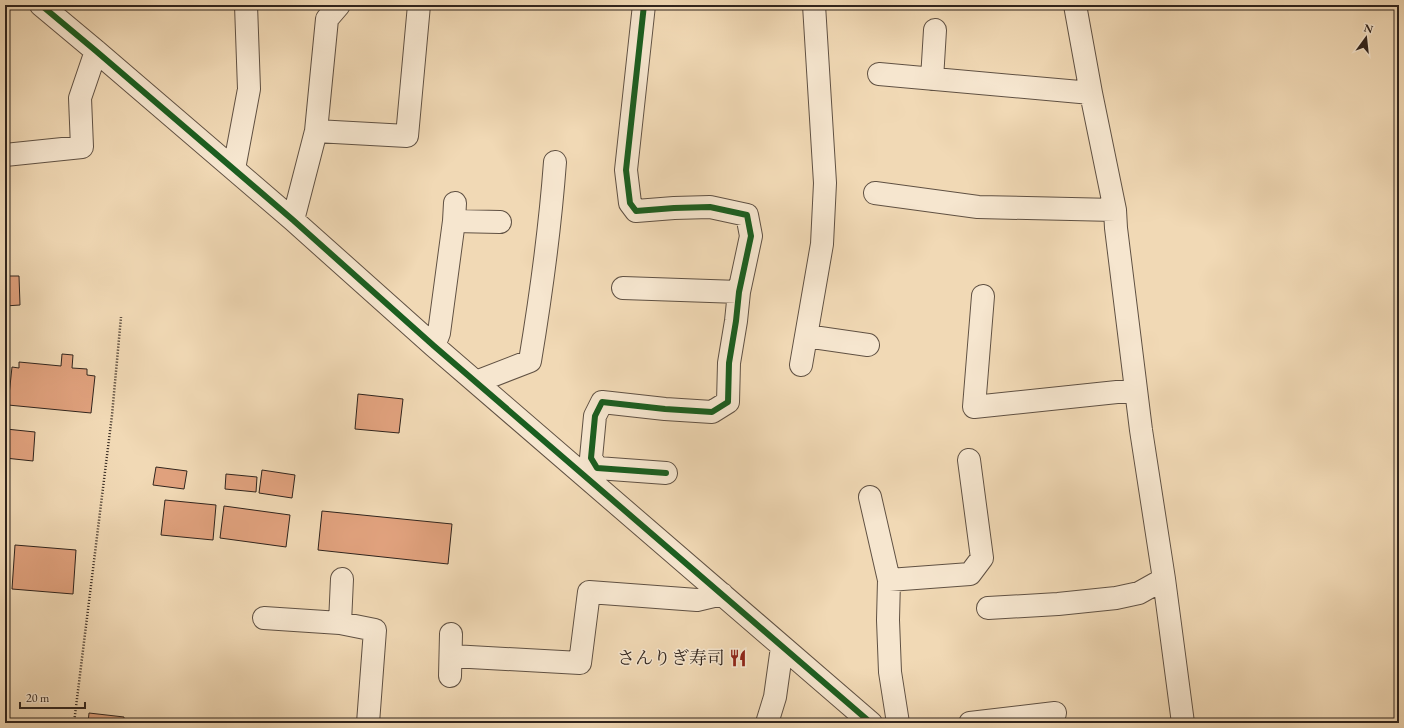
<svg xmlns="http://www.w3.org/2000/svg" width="1404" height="728" font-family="'EB Garamond','Noto Serif JP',serif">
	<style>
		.building { fill: #e1a27e; stroke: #30241d }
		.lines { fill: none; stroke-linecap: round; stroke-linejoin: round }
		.minor-casing { stroke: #605143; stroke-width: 24 }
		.path { stroke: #30241d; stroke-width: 2.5; stroke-dasharray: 1 2; stroke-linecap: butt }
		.minor { stroke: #f6e6cf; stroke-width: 22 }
		.cycleway-casing { stroke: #f6e6cf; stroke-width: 8 }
		.cycleway { stroke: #1b5e20; stroke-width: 6 }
		.labels { text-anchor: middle; stroke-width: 3; stroke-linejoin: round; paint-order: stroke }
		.poi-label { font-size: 18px; fill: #30241d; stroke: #f6e6cf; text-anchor: end }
	</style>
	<rect width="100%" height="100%" fill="#f1d9b5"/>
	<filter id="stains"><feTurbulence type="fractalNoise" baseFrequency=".005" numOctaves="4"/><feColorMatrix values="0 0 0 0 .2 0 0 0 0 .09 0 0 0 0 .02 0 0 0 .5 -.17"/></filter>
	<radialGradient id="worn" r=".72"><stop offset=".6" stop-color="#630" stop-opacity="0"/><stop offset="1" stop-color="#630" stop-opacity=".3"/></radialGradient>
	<path class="building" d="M 5,276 L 19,276 L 20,305 L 5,306 Z
		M 62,354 L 73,355 L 72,368 L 87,369 L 87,375 L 95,376 L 91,413 L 8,405 L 12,367 L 19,368 L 19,362 L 61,366 Z
		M 358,394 L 403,399 L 399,433 L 355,429 Z
		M 6,429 L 35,432 L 33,461 L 5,458 Z
		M 156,467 L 187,471 L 184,489 L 153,485 Z
		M 262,470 L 295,475 L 292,498 L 259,493 Z
		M 226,474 L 257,477 L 256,492 L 225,489 Z
		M 165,500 L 216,505 L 213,540 L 161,535 Z
		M 224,506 L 290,515 L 286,547 L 220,538 Z
		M 322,511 L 452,524 L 448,564 L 318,550 Z
		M 15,545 L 76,550 L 73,594 L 12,589 Z
		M 89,713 L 124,717 L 124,723 L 88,723 Z
		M 128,719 L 163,723 L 128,723 Z"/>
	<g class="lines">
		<g class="minor-casing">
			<path id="minor" d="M 41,5 L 96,51 L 293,220 L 434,346 L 871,723
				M 644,5 L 626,170 L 630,203 L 636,211 L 674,208 L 710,207 L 747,215 L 751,236 L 739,292 L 736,321 L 729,363 L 728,402 L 712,412 L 665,409 L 602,402 L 595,416 L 591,458 L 597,468 L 666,473
				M 1075,5 L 1091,93 L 1115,210 L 1116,228 L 1141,430 L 1164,579 L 1183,723
				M 879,74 L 1091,93
				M 932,79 L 935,30
				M 316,131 L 407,136 L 419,5
				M 5,155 L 82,147 L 80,98 L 96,51
				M 234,169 L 249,89 L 246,5
				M 875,193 L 978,207 L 1115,210
				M 293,220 L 316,131 L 327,19 L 339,5
				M 454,221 L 500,222
				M 623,288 L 739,292
				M 983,296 L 974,407 L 1136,390
				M 806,336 L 868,345
				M 434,346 L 439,333 L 454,221 L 455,203
				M 801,365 L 822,244 L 825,183 L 814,5
				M 476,382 L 530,361 C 541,295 550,229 555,162
				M 870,497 L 889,580 L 888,620 L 890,672 L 898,723
				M 889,580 L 970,574 L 982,558 L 969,460
				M 988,608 L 1058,604 L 1116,598 L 1139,593 L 1164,579
				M 264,618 L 340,623 L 375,630 L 368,723
				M 340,623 L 342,579
				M 452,656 L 580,663 L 589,592 L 697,600 L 722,594
				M 450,676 L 451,634
				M 767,723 L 775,697 L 782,647
				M 970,723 L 1055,713"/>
		</g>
		<path class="path" d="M 74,723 L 112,415 L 121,317"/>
		<use href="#minor" class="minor"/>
		<g class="cycleway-casing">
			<path id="cycleway" d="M 41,5 L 96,51 L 293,220 L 434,346 L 871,723
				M 644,5 L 626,170 L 630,203 L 636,211 L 674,208 L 710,207 L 747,215 L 751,236 L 739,292 L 736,321 L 729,363 L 728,402 L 712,412 L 665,409 L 602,402 L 595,416 L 591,458 L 597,468 L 666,473"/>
		</g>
		<use href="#cycleway" class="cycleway"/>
	</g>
	<defs>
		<g id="restaurant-bare" transform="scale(1.38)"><path d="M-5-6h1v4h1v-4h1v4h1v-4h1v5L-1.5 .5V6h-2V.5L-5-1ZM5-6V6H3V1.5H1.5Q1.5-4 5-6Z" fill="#8f2418" stroke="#f6e6cf" stroke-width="2.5" paint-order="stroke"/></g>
	</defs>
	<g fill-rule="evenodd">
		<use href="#restaurant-bare" x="738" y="658"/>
	</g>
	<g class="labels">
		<g class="poi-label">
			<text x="725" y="664">さんりぎ寿司</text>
		</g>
	</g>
	<rect width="1404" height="728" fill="none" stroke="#f1d9b5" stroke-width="20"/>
	<rect x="6" y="6" width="1392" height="716" fill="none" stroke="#30241d" stroke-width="2"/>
	<rect x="10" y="10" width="1384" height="708" fill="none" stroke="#30241d"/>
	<g transform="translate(1366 38) rotate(15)" stroke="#f6e6cf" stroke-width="3" paint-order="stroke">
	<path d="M0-3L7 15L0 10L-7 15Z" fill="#30241d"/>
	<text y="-6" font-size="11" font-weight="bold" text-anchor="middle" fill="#30241d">N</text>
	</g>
	<path d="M20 702v6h65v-6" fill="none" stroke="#30241d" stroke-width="2"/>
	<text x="26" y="702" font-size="12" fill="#30241d" stroke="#f6e6cf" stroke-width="3" paint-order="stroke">20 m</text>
	<rect width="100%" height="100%" filter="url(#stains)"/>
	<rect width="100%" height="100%" fill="url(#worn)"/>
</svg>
